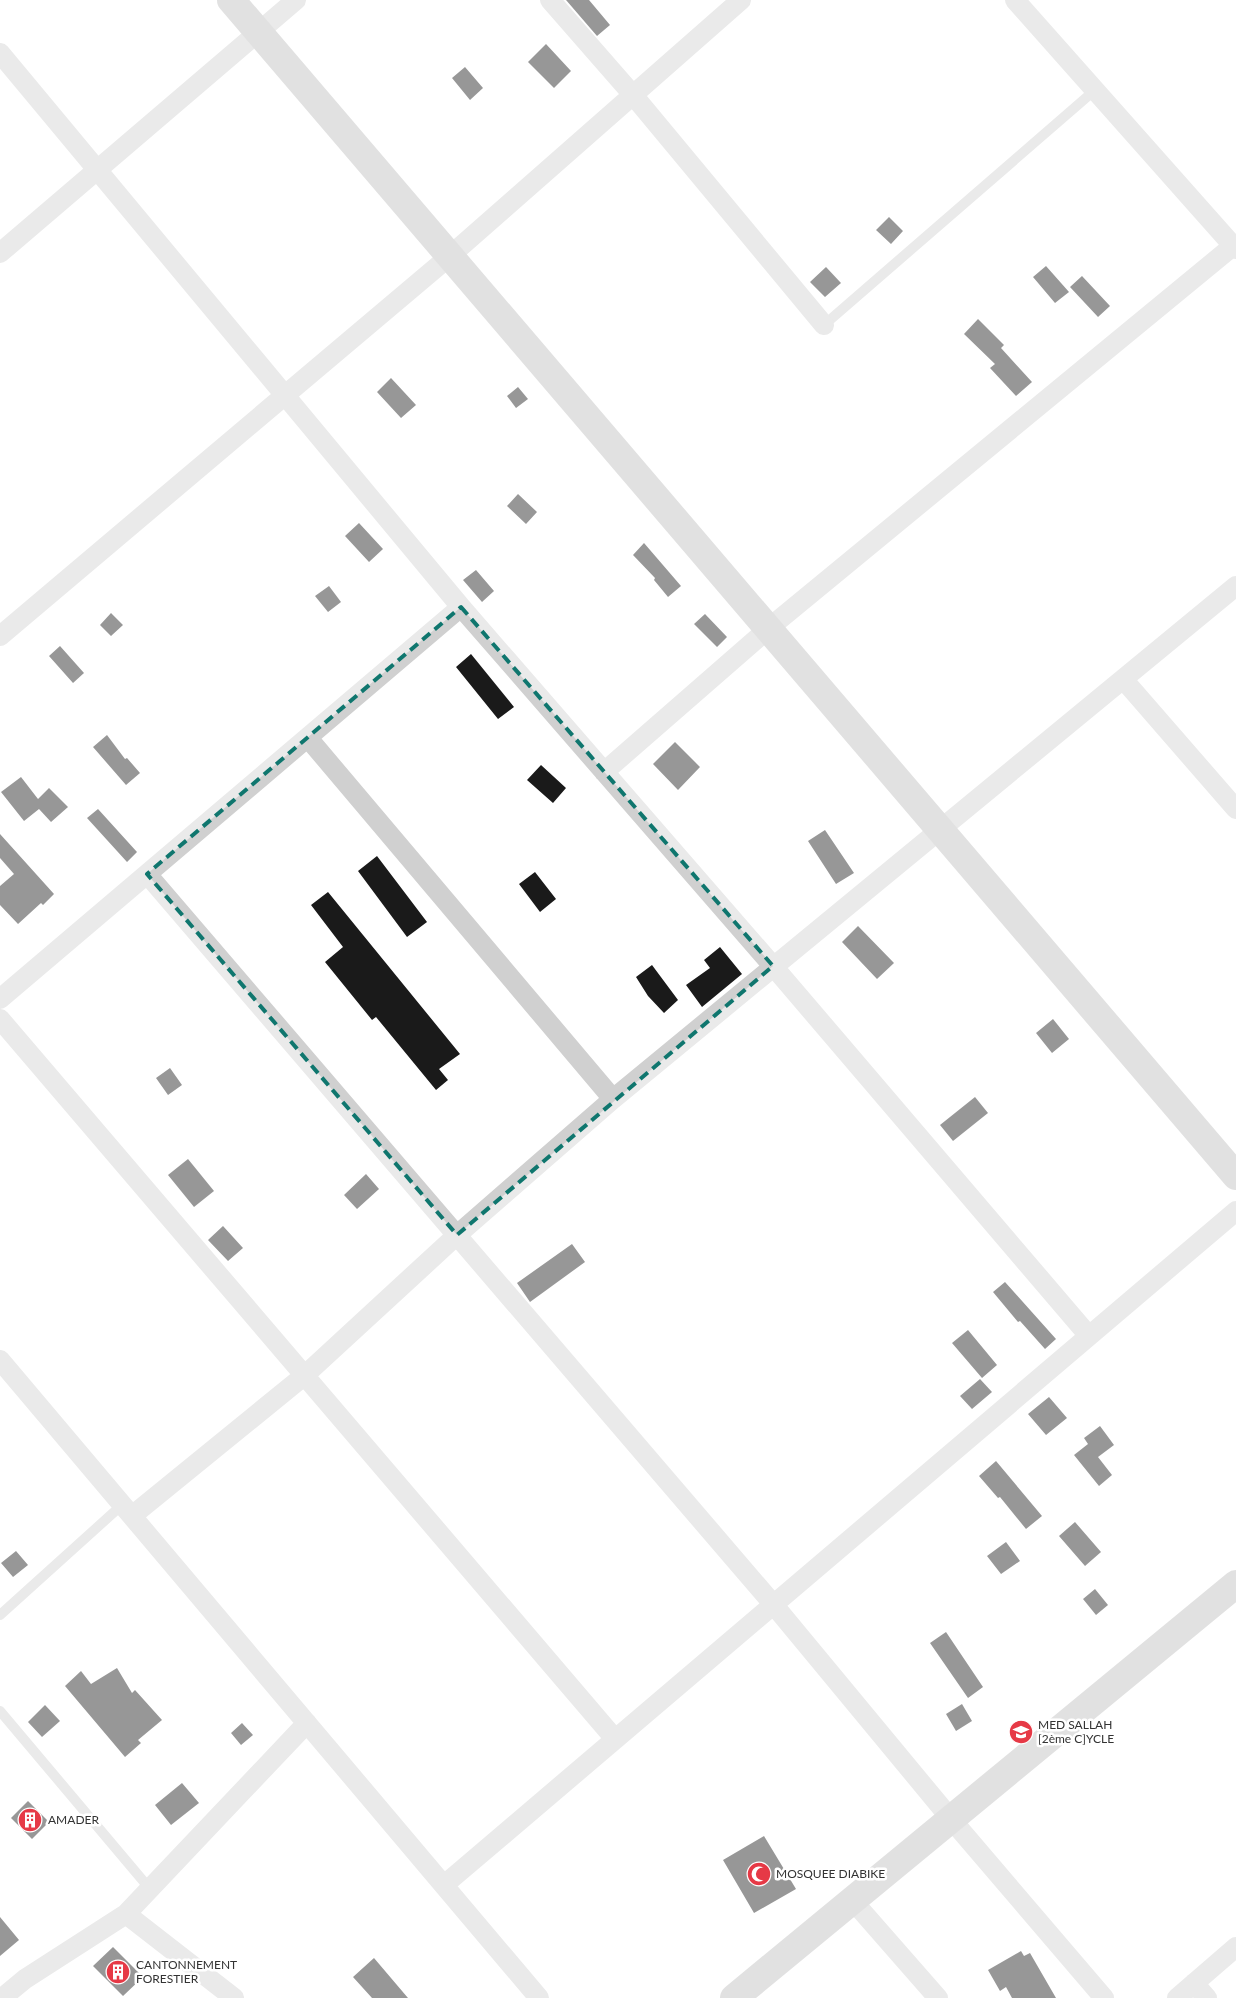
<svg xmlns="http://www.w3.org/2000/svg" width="1236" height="1998" font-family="Lato,sans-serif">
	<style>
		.building { fill: #1a1a1a }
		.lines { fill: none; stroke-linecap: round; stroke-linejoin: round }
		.lane { stroke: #d0d0d0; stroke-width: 10 }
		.street { stroke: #d0d0d0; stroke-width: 20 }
		.secondary { stroke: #bdbdbd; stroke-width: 28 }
		.marked { fill: none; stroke: #0f766e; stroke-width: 4; stroke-dasharray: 10 6; stroke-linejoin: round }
		.labels { text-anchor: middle; stroke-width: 5; stroke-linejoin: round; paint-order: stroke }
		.poi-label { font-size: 12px; fill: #333; stroke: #fff; text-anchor: start }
	</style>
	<rect width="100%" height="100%" fill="#fff"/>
	<path class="building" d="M 566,0 L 589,0 L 610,25 L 597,36 Z
		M 546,44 L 571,71 L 554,88 L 528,62 Z
		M 465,67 L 483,88 L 470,100 L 452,78 Z
		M 889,217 L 903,231 L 891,244 L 876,230 Z
		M 1046,266 L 1069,292 L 1055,303 L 1033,277 Z
		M 826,267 L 841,283 L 825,297 L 810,282 Z
		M 1082,276 L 1110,306 L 1098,317 L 1070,287 Z
		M 978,319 L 1004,345 L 1001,348 L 1032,382 L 1016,396 L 990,368 L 995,364 L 964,334 Z
		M 391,378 L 416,405 L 401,418 L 377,392 Z
		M 518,387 L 528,399 L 516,408 L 507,396 Z
		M 518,494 L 537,512 L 526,524 L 507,506 Z
		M 359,523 L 383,549 L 369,562 L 345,536 Z
		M 644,543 L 681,586 L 668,597 L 654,580 L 655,578 L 633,555 Z
		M 476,570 L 494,591 L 482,602 L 463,580 Z
		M 329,586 L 341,602 L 328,612 L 315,596 Z
		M 111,613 L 123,625 L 111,636 L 100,625 Z
		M 705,614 L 727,637 L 717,647 L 694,624 Z
		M 60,646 L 84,673 L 73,683 L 49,656 Z
		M 471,654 L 514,707 L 498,719 L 456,667 Z
		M 107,735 L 125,759 L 127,758 L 140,773 L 126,785 L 93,747 Z
		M 675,742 L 700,767 L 678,790 L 653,764 Z
		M 541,765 L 566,788 L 553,803 L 527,780 Z
		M 21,777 L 38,799 L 49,788 L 68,807 L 51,822 L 39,809 L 24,821 L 1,792 Z
		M 98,809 L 137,852 L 127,862 L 87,818 Z
		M 825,830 L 854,873 L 836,884 L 808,841 Z
		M 0,834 L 54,894 L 43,905 L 41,903 L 18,924 L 0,905 L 0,886 L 14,874 L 0,858 Z
		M 377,856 L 427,922 L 407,937 L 358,871 Z
		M 535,872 L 556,899 L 540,912 L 519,884 Z
		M 328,892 L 460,1054 L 439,1069 L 448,1080 L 436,1090 L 376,1017 L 372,1020 L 325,962 L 343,947 L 311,905 Z
		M 858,926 L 894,963 L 877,979 L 842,942 Z
		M 720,947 L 742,974 L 702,1007 L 686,985 L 710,968 L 704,960 Z
		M 652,965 L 678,1000 L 664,1013 L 648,996 L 636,977 Z
		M 1053,1019 L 1069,1039 L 1052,1053 L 1036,1033 Z
		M 170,1068 L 182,1085 L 168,1095 L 156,1078 Z
		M 975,1097 L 988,1113 L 953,1141 L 940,1125 Z
		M 188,1159 L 214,1191 L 194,1207 L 168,1175 Z
		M 366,1174 L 379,1189 L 357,1209 L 344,1195 Z
		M 223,1226 L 243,1248 L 228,1261 L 208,1240 Z
		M 572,1244 L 585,1262 L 530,1302 L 517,1283 Z
		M 1005,1282 L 1056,1339 L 1045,1349 L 1020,1321 L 1018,1322 L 993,1292 Z
		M 968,1330 L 997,1365 L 982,1378 L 952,1343 Z
		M 980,1379 L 992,1392 L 972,1409 L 960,1396 Z
		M 1049,1397 L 1067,1418 L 1046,1435 L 1028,1414 Z
		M 1100,1426 L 1114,1445 L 1098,1457 L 1112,1475 L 1099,1486 L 1074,1455 L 1088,1444 L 1084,1438 Z
		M 996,1461 L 1042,1516 L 1026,1529 L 1000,1497 L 998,1498 L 979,1476 Z
		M 1075,1522 L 1101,1552 L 1085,1566 L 1059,1536 Z
		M 1006,1542 L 1020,1561 L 1001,1574 L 987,1556 Z
		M 16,1551 L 28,1565 L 13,1577 L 1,1563 Z
		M 1095,1589 L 1108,1605 L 1096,1615 L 1083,1599 Z
		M 946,1632 L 983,1687 L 968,1698 L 930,1643 Z
		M 117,1668 L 132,1693 L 135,1690 L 162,1720 L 138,1740 L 141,1743 L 125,1757 L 65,1686 L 81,1671 L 91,1684 Z
		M 962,1704 L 972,1721 L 956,1731 L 946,1714 Z
		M 45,1705 L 60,1721 L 42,1737 L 28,1722 Z
		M 242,1723 L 253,1735 L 241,1745 L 231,1733 Z
		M 182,1783 L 199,1803 L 171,1825 L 155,1805 Z
		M 28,1801 L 49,1822 L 32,1839 L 11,1818 Z
		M 764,1836 L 796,1889 L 754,1913 L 723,1860 Z
		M 0,1917 L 19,1940 L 0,1956 Z
		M 113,1947 L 143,1977 L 123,1996 L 93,1966 Z
		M 1021,1951 L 1024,1956 L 1030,1953 L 1056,1998 L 1012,1998 L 1006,1987 L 1000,1991 L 988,1970 Z
		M 374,1958 L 408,1998 L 372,1998 L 353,1977 Z"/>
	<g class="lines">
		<path class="lane" d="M 824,325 L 1095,90
			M 0,1615 L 123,1504
			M 0,1711 L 150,1889"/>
		<path class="street" d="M 550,0 L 633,95 L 824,325
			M 1015,0 L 1236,249
			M 0,53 L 461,607 L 773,966 L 1089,1336
			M 0,253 L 296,0
			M 0,636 L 451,255 L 741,0
			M 1123,679 L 1236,809
			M 308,738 L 613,1099
			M 604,772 L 769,628 L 1233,246
			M 147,874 L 773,1604 L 951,1819 L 1104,1998
			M 0,999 L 461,607
			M 0,1019 L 615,1739
			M 0,1360 L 539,1998
			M 133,1515 L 305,1375 L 457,1235 L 613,1099 L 1236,586
			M 444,1885 L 1236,1211
			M 853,1901 L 938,1998
			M 126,1914 L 234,1998
			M 1194,1983 L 1207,1998
			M 2,1998 L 25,1979 L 126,1914 L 307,1723
			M 1177,1998 L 1236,1947"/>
		<path class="secondary" d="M 231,0 L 1236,1176
			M 734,1998 L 1236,1584"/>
	</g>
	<path d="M0 0H1236V1998H0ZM 461,607 L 773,966 L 457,1235 L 147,874 Z" fill="#fff" fill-opacity=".55" fill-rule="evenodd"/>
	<path class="marked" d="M 461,607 L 773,966 L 457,1235 L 147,874 Z"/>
	<defs>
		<g id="school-disc" transform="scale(1.25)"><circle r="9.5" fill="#e63946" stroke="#fff"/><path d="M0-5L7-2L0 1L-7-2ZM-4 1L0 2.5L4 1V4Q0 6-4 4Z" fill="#fff"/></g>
		<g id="building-disc" transform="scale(1.25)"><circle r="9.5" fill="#e63946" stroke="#fff"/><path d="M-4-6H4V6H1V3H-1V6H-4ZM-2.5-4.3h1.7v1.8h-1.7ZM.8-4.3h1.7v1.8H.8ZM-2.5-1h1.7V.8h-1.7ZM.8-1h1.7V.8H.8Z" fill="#fff"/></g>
		<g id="mosque-disc" transform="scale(1.25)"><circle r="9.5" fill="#e63946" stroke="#fff"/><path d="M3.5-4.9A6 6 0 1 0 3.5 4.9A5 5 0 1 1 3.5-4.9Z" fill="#fff"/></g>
	</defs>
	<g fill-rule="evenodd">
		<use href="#school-disc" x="1021" y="1732"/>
		<use href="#building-disc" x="30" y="1820"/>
		<use href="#mosque-disc" x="759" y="1874"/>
		<use href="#building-disc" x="118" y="1972"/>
	</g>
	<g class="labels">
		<g class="poi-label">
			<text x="1038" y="1729">MED SALLAH<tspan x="1038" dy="14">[2ème C]YCLE</tspan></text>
			<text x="48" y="1824">AMADER</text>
			<text x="776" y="1878">MOSQUEE DIABIKE</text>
			<text x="136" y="1969">CANTONNEMENT<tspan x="136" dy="14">FORESTIER</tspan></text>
		</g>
	</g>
</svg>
